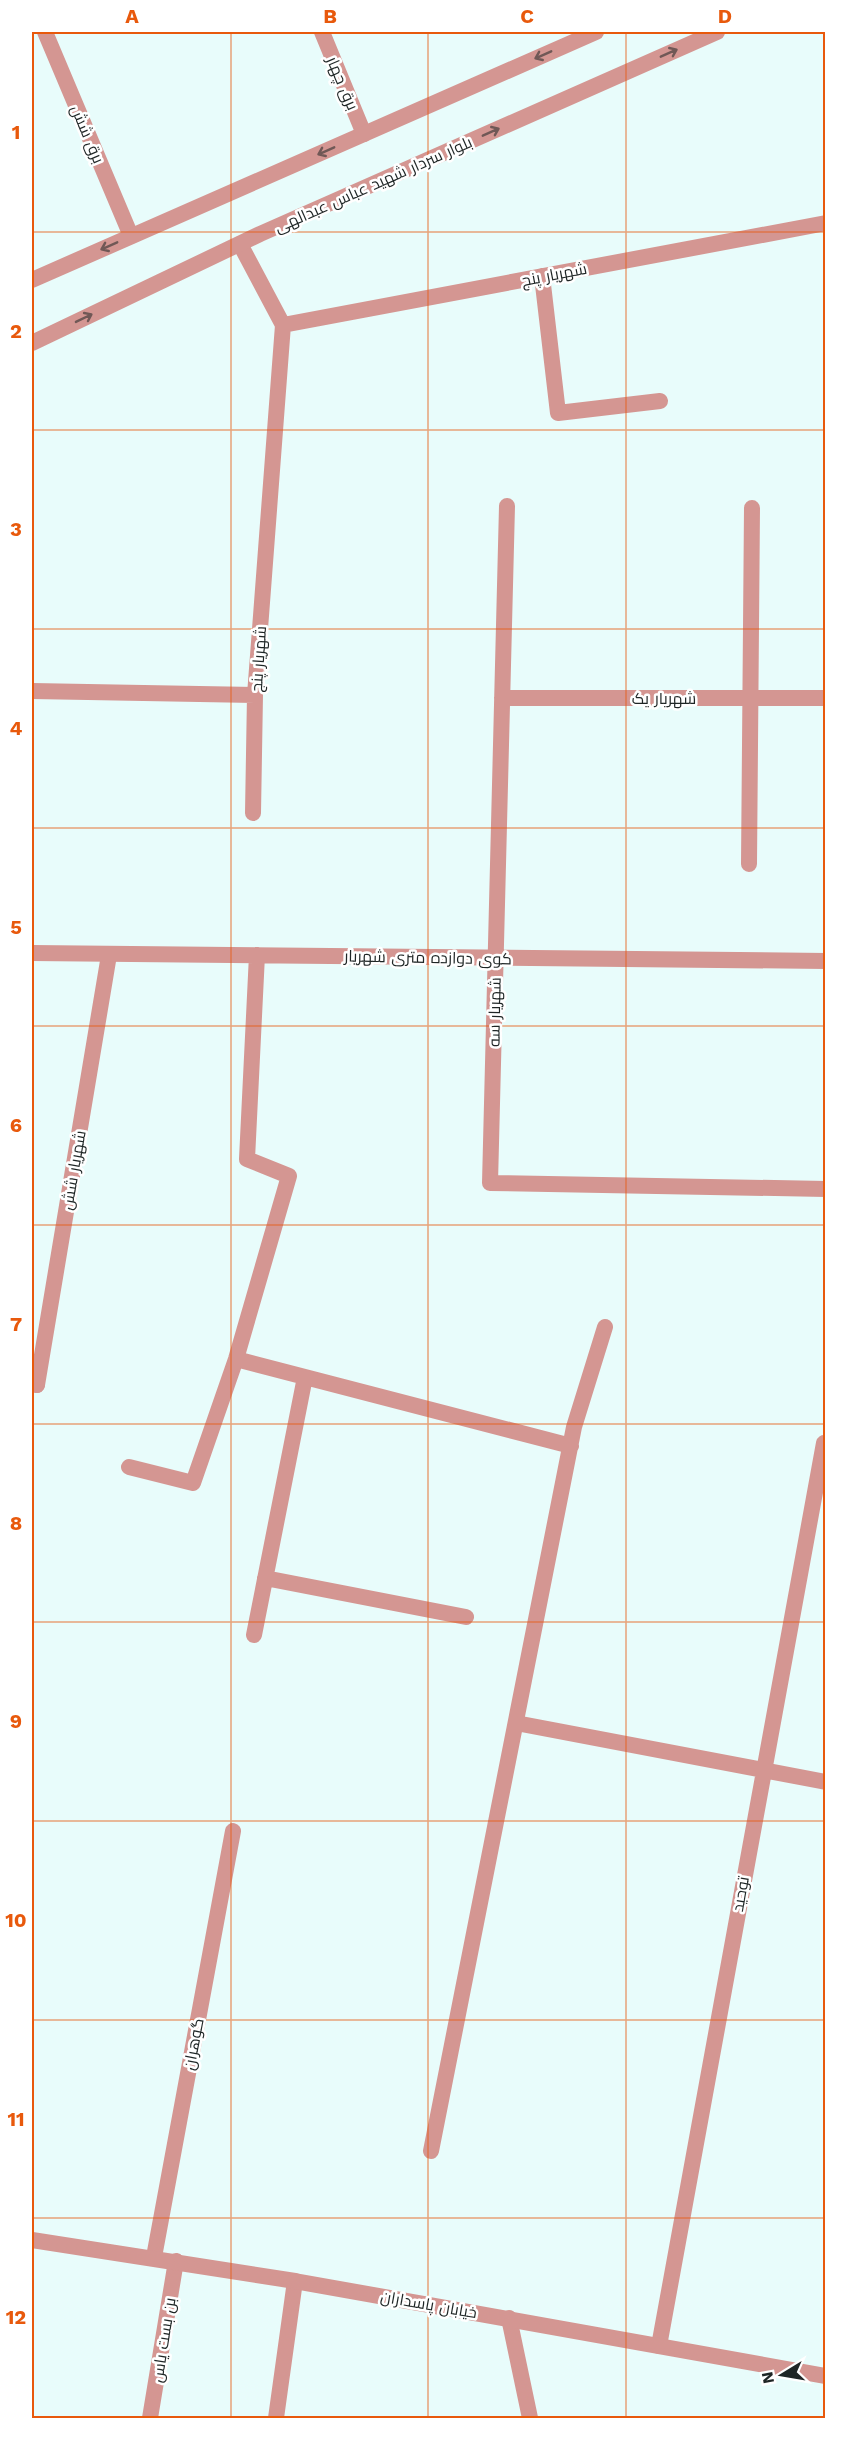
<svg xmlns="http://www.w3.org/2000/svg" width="857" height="2450" font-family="'Work Sans',Cairo,sans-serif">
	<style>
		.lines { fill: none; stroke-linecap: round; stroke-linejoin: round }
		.service { stroke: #d49692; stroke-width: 16 }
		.minor { stroke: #d49692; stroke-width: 16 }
		.tertiary { stroke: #d49692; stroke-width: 16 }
		.oneway { stroke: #705856 }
		.grid { fill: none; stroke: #e8590c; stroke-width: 1.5; stroke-opacity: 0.55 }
		.labels { text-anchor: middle; stroke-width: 5; stroke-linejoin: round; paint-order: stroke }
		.street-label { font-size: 16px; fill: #1e2525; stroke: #fff }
		.neatline { fill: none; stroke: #e8590c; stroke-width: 2 }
		.grid-label { font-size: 20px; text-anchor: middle; font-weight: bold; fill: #e8590c }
	</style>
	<rect width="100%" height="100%" fill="#e8fcfb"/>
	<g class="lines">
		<path class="service" d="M 45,32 L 131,236
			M 322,32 L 364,134
			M 37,1385 L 109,955"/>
		<path class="minor" d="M 240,244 L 283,325 L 826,223
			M 542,276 L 558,413 L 660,401
			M 507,506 L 490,1183 L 826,1189
			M 32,691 L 255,695
			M 502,698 L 826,698
			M 253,813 L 255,695 L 283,325
			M 749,864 L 752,508
			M 32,953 L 826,961
			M 236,1359 L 571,1446
			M 32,1384 L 37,1385
			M 129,1467 L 193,1483 L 236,1359 L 289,1176 L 247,1159 L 257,955
			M 265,1578 L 466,1617
			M 254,1635 L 305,1377
			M 516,1723 L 826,1782
			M 431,2151 L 574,1427 L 605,1327
			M 154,2257 L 233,1831
			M 509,2318 L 530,2418
			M 659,2346 L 824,1443
			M 150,2418 L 176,2261
			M 276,2418 L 295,2281"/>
		<path class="tertiary" d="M 32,280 L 596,32
			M 32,343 L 260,234 L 717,32
			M 32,2240 L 295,2281 L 826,2376"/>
	</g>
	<defs><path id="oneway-shaft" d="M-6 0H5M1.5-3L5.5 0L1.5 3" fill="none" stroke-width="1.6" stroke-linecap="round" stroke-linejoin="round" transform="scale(1.5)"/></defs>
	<g class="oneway">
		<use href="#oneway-shaft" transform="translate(669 53) rotate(-24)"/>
		<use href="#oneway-shaft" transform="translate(543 55) rotate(156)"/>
		<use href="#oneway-shaft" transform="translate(491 132) rotate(-24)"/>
		<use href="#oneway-shaft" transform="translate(326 151) rotate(156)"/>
		<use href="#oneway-shaft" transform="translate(109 246) rotate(156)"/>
		<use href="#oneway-shaft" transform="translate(84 318) rotate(-26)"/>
	</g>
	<path class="grid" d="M 231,32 L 231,2418M 428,32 L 428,2418M 626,32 L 626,2418M 32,232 L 826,232M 32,430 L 826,430M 32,629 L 826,629M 32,828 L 826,828M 32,1026 L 826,1026M 32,1225 L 826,1225M 32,1424 L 826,1424M 32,1622 L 826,1622M 32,1821 L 826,1821M 32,2020 L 826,2020M 32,2218 L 826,2218"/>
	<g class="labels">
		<g class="street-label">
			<text transform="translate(343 83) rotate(67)" y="6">برق چهار</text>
			<text transform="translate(88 134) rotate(67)" y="6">برق شش</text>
			<text transform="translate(373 184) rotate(-24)" y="6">بلوار سردار شهید عباس عبدالهی</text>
			<text transform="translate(554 274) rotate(-11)" y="6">شهریار پنج</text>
			<text transform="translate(258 659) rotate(-86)" y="6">شهریار پنج</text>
			<text x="664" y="704">شهریار یک</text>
			<text transform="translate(428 957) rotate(1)" y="6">کوی دوازده متری شهریار</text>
			<text transform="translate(494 1012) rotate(-89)" y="6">شهریار سه</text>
			<text transform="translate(73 1170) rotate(-80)" y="6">شهریار شش</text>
			<text transform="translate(740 1894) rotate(-80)" y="6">توحید</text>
			<text transform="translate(193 2044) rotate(-79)" y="6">گوهران</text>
			<text transform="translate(429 2304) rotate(10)" y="6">خیابان پاسداران</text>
			<text transform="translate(163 2340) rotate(-81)" y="6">بن بست یاس</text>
		</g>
	</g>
	<rect width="857" height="2450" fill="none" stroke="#ffffff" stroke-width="66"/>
	<g transform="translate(782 2375) rotate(259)" stroke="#ffffff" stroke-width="4.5" paint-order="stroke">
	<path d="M0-4.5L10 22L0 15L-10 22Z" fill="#1e2525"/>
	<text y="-9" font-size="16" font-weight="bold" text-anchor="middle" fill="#1e2525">N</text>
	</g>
	<rect x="33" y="33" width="791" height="2384" class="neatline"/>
	<g class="grid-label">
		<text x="132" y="23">A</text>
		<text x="330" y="23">B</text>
		<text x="527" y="23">C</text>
		<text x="725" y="23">D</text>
		<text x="16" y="139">1</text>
		<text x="16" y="338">2</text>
		<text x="16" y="536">3</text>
		<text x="16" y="735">4</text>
		<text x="16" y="934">5</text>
		<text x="16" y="1132">6</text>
		<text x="16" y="1331">7</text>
		<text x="16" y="1530">8</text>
		<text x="16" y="1728">9</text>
		<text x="16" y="1927">10</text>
		<text x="16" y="2126">11</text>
		<text x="16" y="2324">12</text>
	</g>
</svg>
